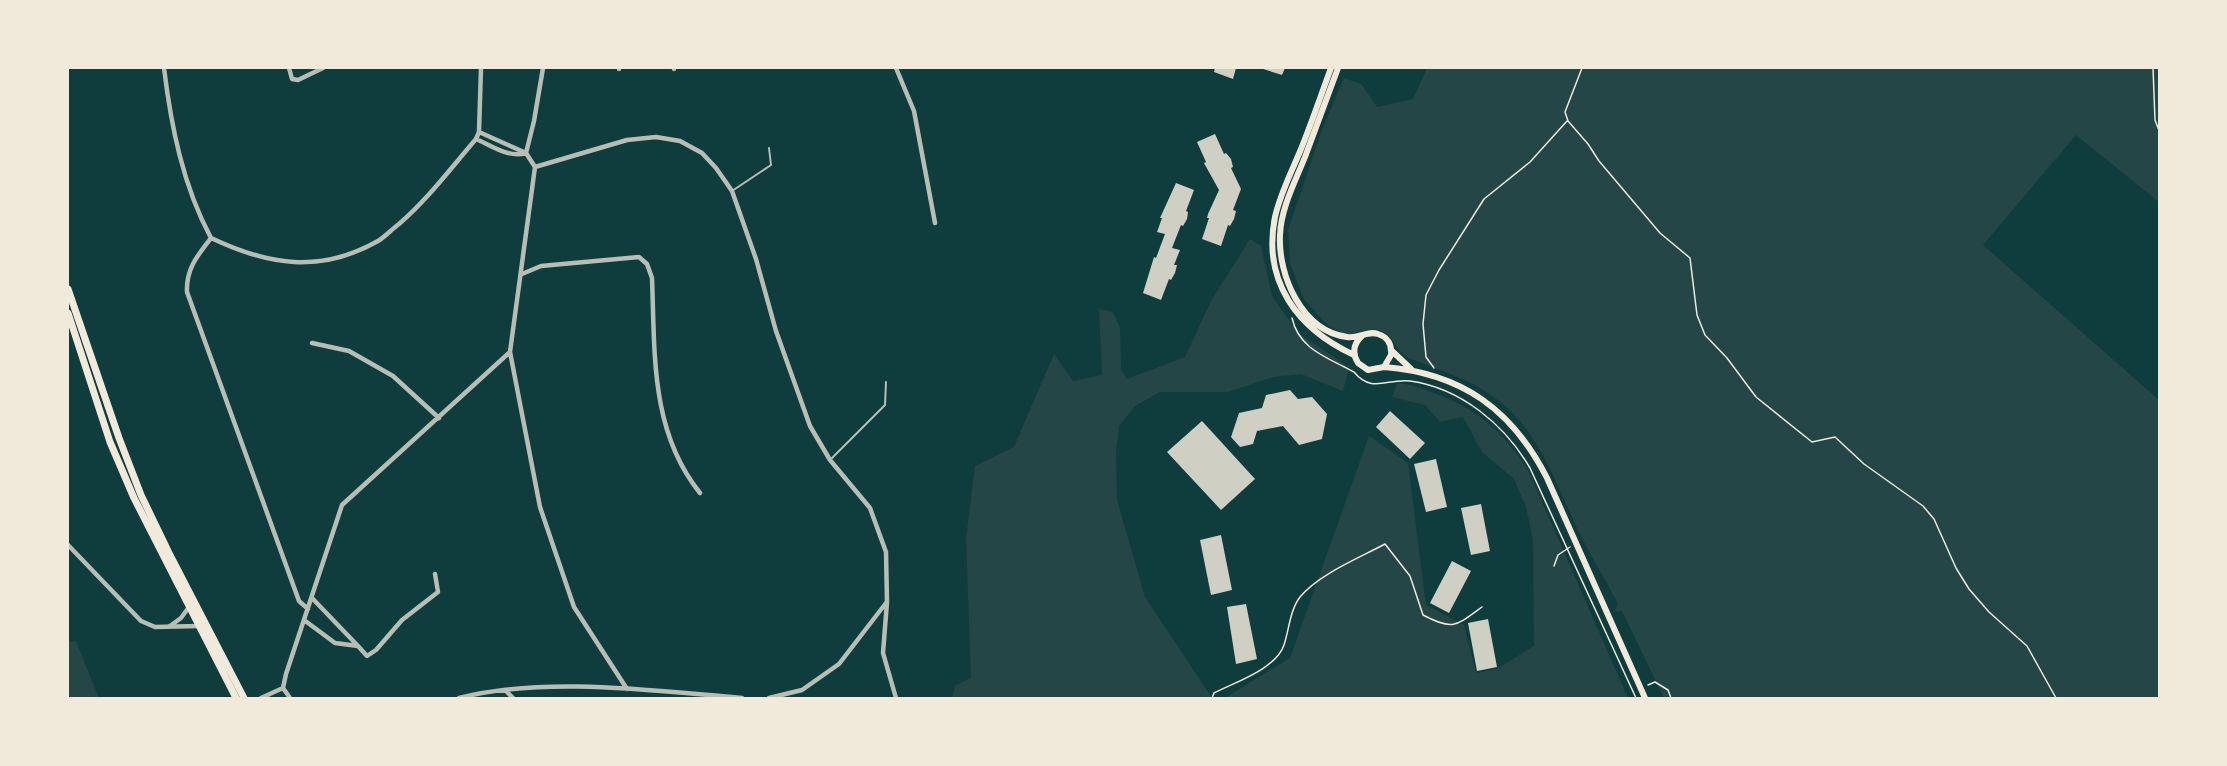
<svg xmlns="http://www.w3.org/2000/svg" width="2227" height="766" font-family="Quicksand,sans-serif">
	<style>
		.green { fill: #244646 }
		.building { fill: #cfcfc3 }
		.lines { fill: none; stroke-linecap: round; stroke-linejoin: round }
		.path { stroke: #f1e9da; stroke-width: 1.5 }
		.service { stroke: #b8beb3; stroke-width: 2 }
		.minor { stroke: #b8beb3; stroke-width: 4.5 }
		.secondary { stroke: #f1e9da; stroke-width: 6 }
		.primary { stroke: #f1e9da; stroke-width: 7 }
	</style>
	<rect width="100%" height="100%" fill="#0f3d3e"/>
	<path class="green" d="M 1427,68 L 2159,68 L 2159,202 L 2076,135 L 1983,245 L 2159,400 L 2159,698 L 1664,698 L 1622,611 L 1614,612 L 1618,604 C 1607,582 1594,562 1583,540 C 1555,486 1542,428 1488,393 C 1464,377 1436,369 1409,358 C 1395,352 1393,331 1376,330 C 1366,329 1355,334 1345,335 L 1327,325 L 1304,299 L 1290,263 L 1288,230 L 1322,130 L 1344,78 L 1361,84 L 1377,107 L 1413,99 Z
		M 1250,239 L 1261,246 L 1272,296 L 1298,333 L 1349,367 L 1343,391 L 1301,374 L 1273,377 L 1228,392 L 1160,392 L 1135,406 L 1119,426 L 1116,453 L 1117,500 L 1145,597 L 1212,698 L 952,698 L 955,686 L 971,678 L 966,539 L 975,466 L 1014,447 L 1054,354 L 1073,381 L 1102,375 L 1099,309 L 1113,312 L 1120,328 L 1121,370 L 1127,379 L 1185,357 L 1211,301 Z
		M 1397,383 C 1411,384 1423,389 1437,394 C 1479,410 1504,433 1528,470 L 1628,698 L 1225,698 L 1290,658 L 1369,436 L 1408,463 L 1426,605 L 1464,625 L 1476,673 L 1497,669 L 1534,646 L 1533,541 L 1526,507 L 1514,479 L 1482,452 L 1463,417 L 1440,422 L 1425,405 L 1392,397 Z
		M 76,641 L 99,698 L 68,698 L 68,642 Z"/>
	<path class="building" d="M 1215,68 L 1236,68 L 1233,79 L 1214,72 Z
		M 1260,68 L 1285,68 L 1282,75 Z
		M 1215,134 L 1224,154 L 1226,153 L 1231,159 L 1233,167 L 1231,168 L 1241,189 L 1233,210 L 1236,211 L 1234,219 L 1230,226 L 1228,225 L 1221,246 L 1202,239 L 1209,218 L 1207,218 L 1208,214 L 1219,190 L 1204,163 L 1206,162 L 1197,142 Z
		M 1176,183 L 1194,190 L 1186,211 L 1188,212 L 1187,219 L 1183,226 L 1181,225 L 1172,248 L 1180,250 L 1174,265 L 1177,265 L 1175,273 L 1171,280 L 1169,279 L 1161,300 L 1143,293 L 1154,257 L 1156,258 L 1165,234 L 1157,232 L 1162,218 L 1160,218 Z
		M 1290,390 L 1298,399 L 1312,397 L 1327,414 L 1322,439 L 1299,445 L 1283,426 L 1257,431 L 1253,444 L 1240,447 L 1231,437 L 1239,413 L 1262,408 L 1266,395 Z
		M 1390,411 L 1425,443 L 1410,459 L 1376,427 Z
		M 1202,421 L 1255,479 L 1221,510 L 1167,452 Z
		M 1436,459 L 1447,507 L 1426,512 L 1414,464 Z
		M 1481,504 L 1490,551 L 1471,555 L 1461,508 Z
		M 1221,535 L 1232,590 L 1211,595 L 1200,540 Z
		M 1452,561 L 1471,571 L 1449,613 L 1430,603 Z
		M 1246,604 L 1257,659 L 1236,664 L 1227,607 Z
		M 1488,619 L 1497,667 L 1477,671 L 1468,623 Z"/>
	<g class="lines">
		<path class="path" d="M 1582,68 L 1565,112 L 1568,121 L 1588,144 L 1599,161 L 1660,233 L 1690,258 L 1697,315 L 1705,335 L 1727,358 L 1756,397 L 1812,442 L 1835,437 L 1864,464 L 1923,506 L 1934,519 L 1956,568 L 1969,589 L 1989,612 L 2027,646 L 2056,698
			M 2153,68 L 2155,120 L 2160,133
			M 1292,318 C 1299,350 1329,358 1354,372 C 1372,394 1388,378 1410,381 C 1461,388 1505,425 1530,468 L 1636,698
			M 1434,368 L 1426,357 L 1423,324 L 1426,295 L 1439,270 L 1484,199 L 1530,162 L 1567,121
			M 1554,566 L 1558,555 L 1570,547
			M 1648,685 L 1655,682 L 1668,690 L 1671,698
			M 1212,698 L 1214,693 C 1235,682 1276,669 1284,645 C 1289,630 1290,610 1300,597 C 1319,574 1359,558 1385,544 L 1410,576 L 1423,615 C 1453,631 1456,626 1482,607"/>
		<path class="service" d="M 732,191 L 771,165 L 769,148
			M 830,460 L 885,405 L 886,382"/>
		<path class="minor" d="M 164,68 C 171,126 183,186 211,238 C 268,265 320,274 378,241 C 385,237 392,229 399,224 C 428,199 451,168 476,139
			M 289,68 L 292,79 L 298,80 L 323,68
			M 619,68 L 619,69
			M 674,68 L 674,69
			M 896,68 L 914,111 L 935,223
			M 479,132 L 526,153 C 508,158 492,146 476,139 Z
			M 479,132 L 481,68
			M 535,167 L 627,140 L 656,137 L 680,141 L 702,153 L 716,168 L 732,191 L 756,259 L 776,331 L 810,426 L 830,460 L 870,508 L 886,552 L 887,602 L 883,653 L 896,698
			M 211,238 C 197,256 186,269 187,292 L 299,601 L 308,609
			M 522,274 L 541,266 L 639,257 L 647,264 L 652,278 C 655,353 650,431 700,493
			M 312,343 L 349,351 L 393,376 L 439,418
			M 510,352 L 540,507 L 574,607 L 627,689
			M 68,545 L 141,621 L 155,627 L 199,626
			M 304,620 L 335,643 L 358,646 L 312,598
			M 170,626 L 181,618 L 189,607
			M 358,646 L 367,656 L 376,650 L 402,620 L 438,592 L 435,574
			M 283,688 L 286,674 L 342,505 L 510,352 L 535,167 L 526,153 L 534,121 L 543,68
			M 505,690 L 513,698
			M 261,698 L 283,688 L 290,698
			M 459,698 C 545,676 655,691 742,698
			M 769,698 L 802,690 L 839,664 L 886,603"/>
		<path class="secondary" d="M 1331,68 C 1321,95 1312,122 1301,149 C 1292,171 1280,194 1275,217 C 1262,282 1298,329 1354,355
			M 1338,68 C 1327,97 1316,128 1305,157 C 1295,182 1281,208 1280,235 C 1278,276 1302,331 1347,337 C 1358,339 1368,330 1378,334 C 1388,337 1392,345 1391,355 L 1384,367 L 1368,370 L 1358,363 C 1352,353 1353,344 1362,336
			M 1391,350 L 1411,369
			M 1384,367 C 1461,373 1512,409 1547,478 L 1645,698"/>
		<path class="primary" d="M 68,289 L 119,438 L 141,495 L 168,551 L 244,698
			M 68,313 L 110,442 L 134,498 L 236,698"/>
	</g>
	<rect width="2227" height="766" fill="none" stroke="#f1e9da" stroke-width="138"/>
</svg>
